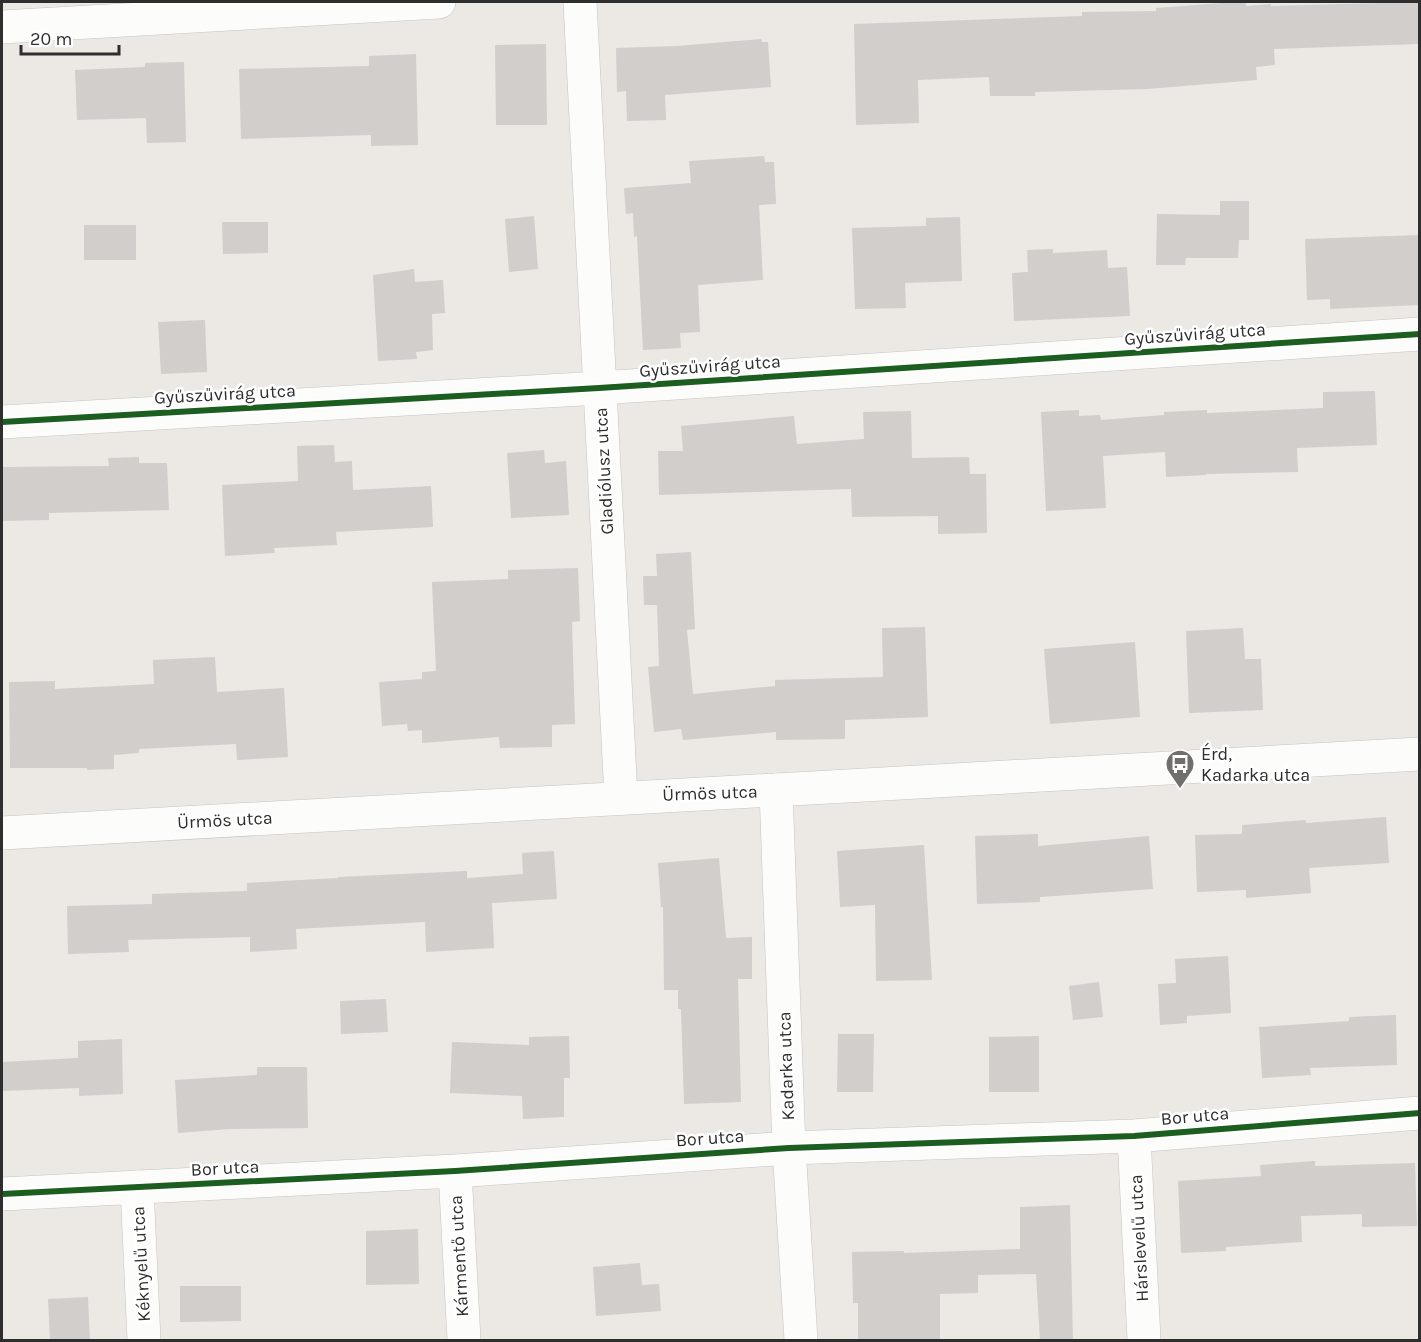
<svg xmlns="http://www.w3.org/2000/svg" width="1421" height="1342" font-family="Karla,sans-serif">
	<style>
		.building { fill: #d1cecb }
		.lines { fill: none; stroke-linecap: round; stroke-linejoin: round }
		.street-casing { stroke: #c5c4c5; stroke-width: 34 }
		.secondary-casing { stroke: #c5c4c5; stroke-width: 34 }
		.street { stroke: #fcfcfb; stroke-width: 33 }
		.secondary { stroke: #fcfcfb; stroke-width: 33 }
		.cycleway-casing { stroke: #fff; stroke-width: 10 }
		.cycleway { stroke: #1b5e20; stroke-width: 6 }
		.labels { text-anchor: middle; stroke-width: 5; stroke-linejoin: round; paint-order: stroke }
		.street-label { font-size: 18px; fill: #2e2e2e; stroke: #fff }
		.poi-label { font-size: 18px; fill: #2e2e2e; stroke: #fff; text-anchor: start }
	</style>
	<rect width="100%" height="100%" fill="#ece8e4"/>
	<path class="building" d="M 1236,2 L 1246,2 L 1246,6 L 1271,4 L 1271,6 L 1419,2 L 1419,44 L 1274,49 L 1275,65 L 1256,67 L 1257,80 L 1147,89 L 1035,92 L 1035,96 L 990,96 L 989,77 L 918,80 L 919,123 L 856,125 L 854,24 L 1082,16 L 1082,12 L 1156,11 L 1156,8 Z
		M 761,39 L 762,42 L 768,42 L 771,87 L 665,95 L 666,120 L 627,121 L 626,91 L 617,92 L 616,48 L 677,46 Z
		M 546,44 L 547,125 L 496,125 L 495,45 Z
		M 416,54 L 418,145 L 371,146 L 371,135 L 241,139 L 239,69 L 369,66 L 369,56 Z
		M 184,62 L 186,142 L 147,143 L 146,118 L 77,120 L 75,70 L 145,67 L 145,63 Z
		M 764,156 L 765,162 L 774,162 L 776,204 L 759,205 L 763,280 L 698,285 L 700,332 L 680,333 L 681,348 L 643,350 L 637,236 L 634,237 L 633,213 L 626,214 L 624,188 L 691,183 L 689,161 Z
		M 1220,201 L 1249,201 L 1249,240 L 1239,240 L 1238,258 L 1186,258 L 1185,265 L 1156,265 L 1157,214 L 1220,215 Z
		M 534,216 L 538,269 L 509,272 L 505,219 Z
		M 960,217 L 962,281 L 905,283 L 906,308 L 855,309 L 852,228 L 926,226 L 926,218 Z
		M 222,222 L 268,222 L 268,253 L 223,254 Z
		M 84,225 L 136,225 L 136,260 L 84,260 Z
		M 1419,235 L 1419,305 L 1330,309 L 1330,299 L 1307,300 L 1305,239 Z
		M 1053,249 L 1053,253 L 1107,250 L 1108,268 L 1127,267 L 1130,316 L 1014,321 L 1012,273 L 1028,272 L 1027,250 Z
		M 414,269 L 415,282 L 443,280 L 445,313 L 432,314 L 433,350 L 416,352 L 417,359 L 378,361 L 373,275 Z
		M 205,320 L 207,372 L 161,374 L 158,322 Z
		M 1375,391 L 1377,445 L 1297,448 L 1298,472 L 1206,474 L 1206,475 L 1166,477 L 1165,452 L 1103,456 L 1106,508 L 1046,511 L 1041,412 L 1079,410 L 1079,416 L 1100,415 L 1101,420 L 1164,415 L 1164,412 L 1207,410 L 1207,413 L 1323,408 L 1323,392 Z
		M 911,411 L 912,458 L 969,457 L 970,474 L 986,474 L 987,533 L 938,534 L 938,516 L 852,517 L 851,489 L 659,495 L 658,451 L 683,451 L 681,426 L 794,416 L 797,444 L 864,439 L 863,412 Z
		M 334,445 L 335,462 L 352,461 L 353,490 L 431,486 L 433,527 L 336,532 L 337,545 L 274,548 L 275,553 L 225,556 L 222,485 L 298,481 L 297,446 Z
		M 544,450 L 545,463 L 566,461 L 569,515 L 511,518 L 507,453 Z
		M 139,457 L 139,463 L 167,463 L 169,510 L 49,513 L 49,520 L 2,521 L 2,467 L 109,466 L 108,458 Z
		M 691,552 L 695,629 L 687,630 L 693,694 L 775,686 L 775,680 L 883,677 L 882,628 L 925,627 L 928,717 L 845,720 L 845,739 L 776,740 L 776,732 L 683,740 L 681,729 L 654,732 L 648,667 L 659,666 L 657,605 L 644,605 L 643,576 L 657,576 L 656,554 Z
		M 578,568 L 580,621 L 572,622 L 575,724 L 552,725 L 552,747 L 500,748 L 499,737 L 422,743 L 422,730 L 408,731 L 407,724 L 382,726 L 379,682 L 422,679 L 422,672 L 436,671 L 432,582 L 508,579 L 508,570 Z
		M 1243,628 L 1245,659 L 1261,659 L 1263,710 L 1189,713 L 1186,631 Z
		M 1135,642 L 1140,717 L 1050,724 L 1044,649 Z
		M 215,657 L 217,692 L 284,688 L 288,757 L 237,760 L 236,744 L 139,749 L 139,753 L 114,755 L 114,769 L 87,770 L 87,768 L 10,768 L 9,682 L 55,681 L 55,689 L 154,684 L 153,660 Z
		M 1386,817 L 1389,863 L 1309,868 L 1311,893 L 1246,898 L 1246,890 L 1197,892 L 1195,835 L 1242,834 L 1242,825 L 1306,820 L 1306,823 Z
		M 1038,834 L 1038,846 L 1149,836 L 1153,889 L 1040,897 L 1040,902 L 977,904 L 975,836 Z
		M 924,845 L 932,980 L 876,981 L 875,905 L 840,907 L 837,851 Z
		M 554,851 L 557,899 L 492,903 L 494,948 L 426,952 L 425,922 L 296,929 L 297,949 L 250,952 L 250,937 L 128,940 L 129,952 L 68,954 L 67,906 L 152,904 L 152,894 L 247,891 L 247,883 L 338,878 L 338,877 L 467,871 L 467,878 L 523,874 L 522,853 Z
		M 719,858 L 726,938 L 752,937 L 752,979 L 738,979 L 741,1102 L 684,1104 L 681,1009 L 678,1009 L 678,990 L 664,990 L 663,907 L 661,907 L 658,863 Z
		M 1228,956 L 1231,1013 L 1187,1016 L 1187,1023 L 1160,1025 L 1158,984 L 1176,983 L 1175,959 Z
		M 1099,982 L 1103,1017 L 1073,1020 L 1069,986 Z
		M 386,999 L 388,1032 L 341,1034 L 340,1001 Z
		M 1396,1015 L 1397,1065 L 1310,1068 L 1311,1075 L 1262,1078 L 1259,1027 L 1349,1021 L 1349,1017 Z
		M 838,1034 L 874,1034 L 873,1092 L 837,1092 Z
		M 569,1036 L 570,1078 L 564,1078 L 564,1117 L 523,1119 L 522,1096 L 450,1093 L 452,1042 L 529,1045 L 529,1037 Z
		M 1039,1036 L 1039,1092 L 989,1092 L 989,1037 Z
		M 122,1039 L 123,1094 L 79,1096 L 79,1088 L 2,1091 L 2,1062 L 78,1058 L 78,1041 Z
		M 257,1067 L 307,1067 L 308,1128 L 229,1129 L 178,1133 L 175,1080 L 257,1075 Z
		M 1315,1161 L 1315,1166 L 1415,1163 L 1417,1226 L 1362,1227 L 1362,1214 L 1301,1216 L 1302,1242 L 1226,1247 L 1226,1251 L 1181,1253 L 1178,1181 L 1261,1176 L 1260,1165 Z
		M 1070,1205 L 1073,1341 L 1040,1341 L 1036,1274 L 978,1275 L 978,1293 L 940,1294 L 940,1341 L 858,1341 L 858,1303 L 853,1303 L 852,1252 L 904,1251 L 904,1253 L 1020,1249 L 1020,1207 Z
		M 418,1229 L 419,1284 L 366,1285 L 366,1231 Z
		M 640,1263 L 642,1285 L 659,1284 L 661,1311 L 596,1316 L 593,1267 Z
		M 180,1286 L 241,1286 L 241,1321 L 180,1322 Z
		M 88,1297 L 90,1341 L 50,1341 L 48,1299 Z"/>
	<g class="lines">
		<g class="street-casing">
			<path id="street" d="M 580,2 L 621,797
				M 2,27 L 439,2
				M 2,422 L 599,388 L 1420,334
				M 776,790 L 789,1148 L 801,1340
				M 1134,1136 L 1144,1340
				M 455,1171 L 464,1340
				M 137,1187 L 144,1340
				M 2,1194 L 455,1171 L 789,1148 L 1134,1136 L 1420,1113"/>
		</g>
		<g class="secondary-casing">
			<path id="secondary" d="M 2,833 L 1420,754"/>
		</g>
		<use href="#street" class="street"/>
		<use href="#secondary" class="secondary"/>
		<g class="cycleway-casing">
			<path id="cycleway" d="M 2,422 L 599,388 L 1420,334
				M 2,1194 L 455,1171 L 789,1148 L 1134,1136 L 1420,1113"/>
		</g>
		<use href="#cycleway" class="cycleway"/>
	</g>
	<defs>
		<g id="bus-pin" transform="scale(1.5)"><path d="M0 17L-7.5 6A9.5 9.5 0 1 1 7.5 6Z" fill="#706f6e" stroke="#fff"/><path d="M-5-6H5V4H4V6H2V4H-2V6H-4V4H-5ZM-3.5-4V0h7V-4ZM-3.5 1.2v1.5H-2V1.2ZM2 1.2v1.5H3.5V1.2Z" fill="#fff"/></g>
	</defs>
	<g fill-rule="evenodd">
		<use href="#bus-pin" x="1180" y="764"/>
	</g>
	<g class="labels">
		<g class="street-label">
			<text transform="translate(1195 334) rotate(-4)" y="6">Gyűszűvirág utca</text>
			<text transform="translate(710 366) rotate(-4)" y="6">Gyűszűvirág utca</text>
			<text transform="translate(225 394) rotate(-3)" y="6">Gyűszűvirág utca</text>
			<text transform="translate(604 471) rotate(-93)" y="6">Gladiólusz utca</text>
			<text transform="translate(710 793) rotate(-2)" y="6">Ürmös utca</text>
			<text transform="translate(225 820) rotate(-3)" y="6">Ürmös utca</text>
			<text transform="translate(786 1066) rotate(-92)" y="6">Kadarka utca</text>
			<text transform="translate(1195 1116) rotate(-5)" y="6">Bor utca</text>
			<text transform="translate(710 1138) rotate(-4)" y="6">Bor utca</text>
			<text transform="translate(225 1168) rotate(-3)" y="6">Bor utca</text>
			<text transform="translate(1139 1238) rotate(-93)" y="6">Hárslevelű utca</text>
			<text transform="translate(459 1256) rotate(-93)" y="6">Kármentő utca</text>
			<text transform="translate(141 1264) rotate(-93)" y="6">Kéknyelű utca</text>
		</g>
		<g class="poi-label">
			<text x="1201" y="760">Érd,<tspan x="1201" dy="21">Kadarka utca</tspan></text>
		</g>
	</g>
	<rect width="1421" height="1342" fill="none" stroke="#2e2e2e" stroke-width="6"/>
	<path d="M21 45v9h98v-9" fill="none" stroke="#2e2e2e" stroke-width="3"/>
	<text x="30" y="45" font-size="18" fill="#2e2e2e" stroke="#ffffff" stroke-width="4.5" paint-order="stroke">20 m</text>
</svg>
